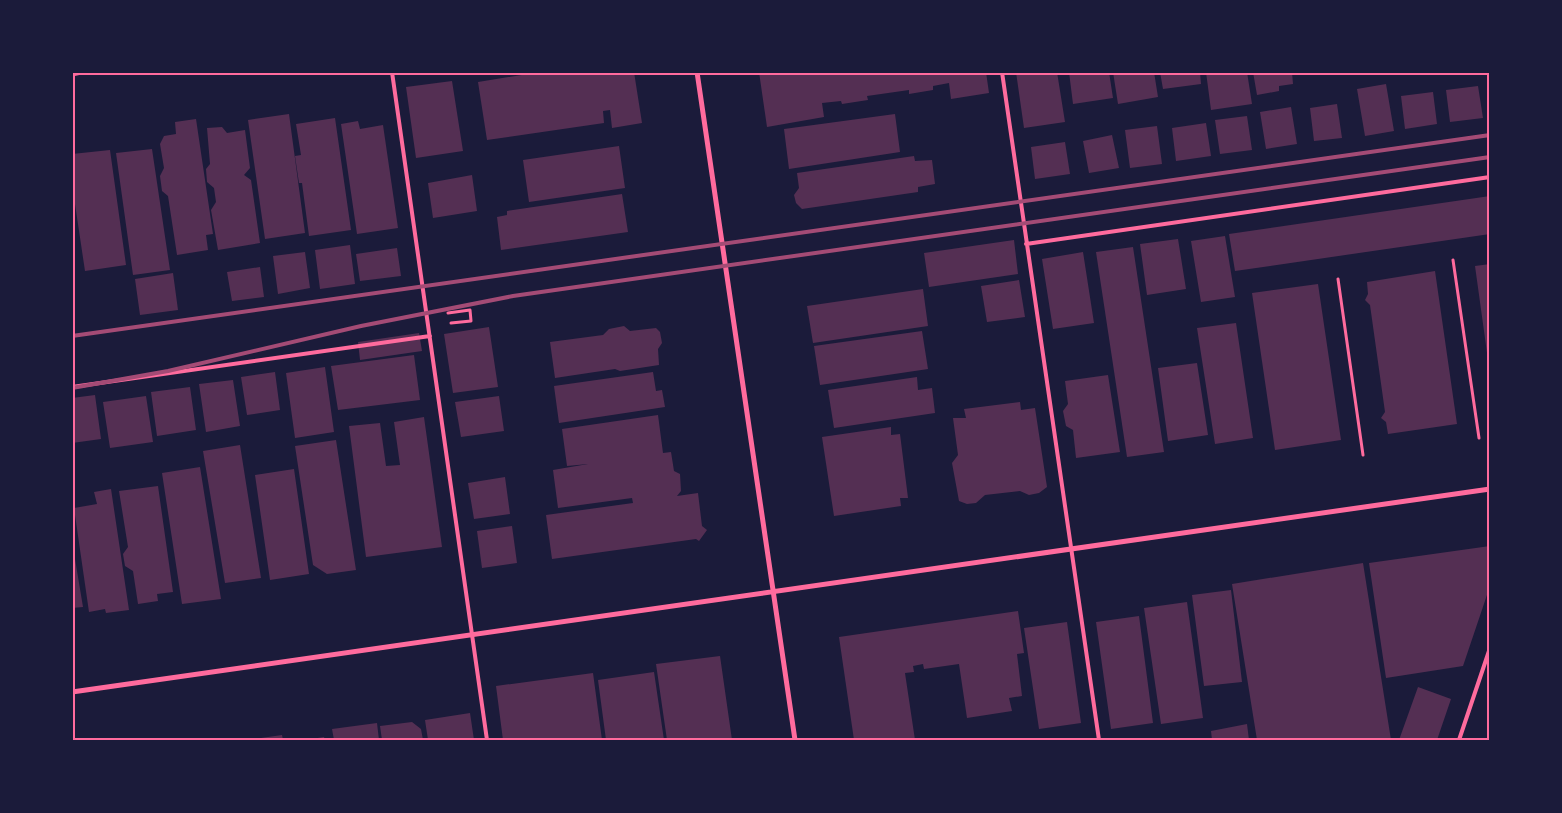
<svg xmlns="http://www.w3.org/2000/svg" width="1562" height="813" font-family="Poppins,sans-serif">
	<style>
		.building { fill: #542f53 }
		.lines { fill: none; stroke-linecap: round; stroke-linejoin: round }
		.path { stroke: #ff6b9d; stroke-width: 3 }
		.service { stroke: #ff6b9d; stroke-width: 4 }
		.minor { stroke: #ff6b9d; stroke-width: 5 }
		.rail { stroke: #a44b75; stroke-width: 4 }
		.neatline { fill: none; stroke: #ff6b9d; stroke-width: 2 }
	</style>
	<rect width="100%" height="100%" fill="#1b1b3a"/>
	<path class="building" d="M 540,72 L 634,72 L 642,123 L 612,128 L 610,110 L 603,111 L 604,123 L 487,140 L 478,82 Z
		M 759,72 L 986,72 L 989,93 L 951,99 L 949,83 L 933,86 L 933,90 L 909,94 L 909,90 L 867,96 L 868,100 L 842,104 L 841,101 L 822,103 L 824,117 L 767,127 Z
		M 1016,72 L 1057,72 L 1065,122 L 1024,128 Z
		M 1069,72 L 1109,72 L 1113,98 L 1073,104 Z
		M 1113,72 L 1154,72 L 1158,97 L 1118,104 Z
		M 1160,72 L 1200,72 L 1201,84 L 1163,89 Z
		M 1206,72 L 1247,72 L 1252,104 L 1211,110 Z
		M 1253,72 L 1292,72 L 1293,84 L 1279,86 L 1279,91 L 1257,95 Z
		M 452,81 L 463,151 L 416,158 L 406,87 Z
		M 1386,84 L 1394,131 L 1365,136 L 1357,89 Z
		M 1478,86 L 1483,118 L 1450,122 L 1446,90 Z
		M 1433,92 L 1437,124 L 1405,129 L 1401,96 Z
		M 1337,104 L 1342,138 L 1314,141 L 1310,108 Z
		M 1291,107 L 1297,144 L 1266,149 L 1260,112 Z
		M 289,114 L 305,233 L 265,239 L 248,120 Z
		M 895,114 L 900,152 L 789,169 L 784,129 Z
		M 1247,116 L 1252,150 L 1220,154 L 1215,120 Z
		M 335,118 L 351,230 L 309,236 L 302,183 L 299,183 L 295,156 L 301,155 L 296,124 Z
		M 196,119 L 213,234 L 206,235 L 208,250 L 177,255 L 168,196 L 162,191 L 160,176 L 164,168 L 160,144 L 164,136 L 176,134 L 175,122 Z
		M 358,121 L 360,129 L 383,125 L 398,228 L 357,234 L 341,124 Z
		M 1206,123 L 1211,156 L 1176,161 L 1172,128 Z
		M 1157,126 L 1162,164 L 1130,168 L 1125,130 Z
		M 222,127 L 227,133 L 245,130 L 250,168 L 244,175 L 251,180 L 260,243 L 218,250 L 211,210 L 216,202 L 214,188 L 207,182 L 206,169 L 210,164 L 207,128 Z
		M 1112,135 L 1119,168 L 1089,173 L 1083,141 Z
		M 1065,142 L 1070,174 L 1035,179 L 1031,147 Z
		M 619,146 L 625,188 L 529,202 L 523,160 Z
		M 152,149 L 170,270 L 133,275 L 116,153 Z
		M 110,150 L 126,265 L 85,271 L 72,184 L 72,154 Z
		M 914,156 L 915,161 L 932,160 L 935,184 L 918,187 L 918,192 L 802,209 L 796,203 L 794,195 L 799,188 L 797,173 Z
		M 472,175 L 477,211 L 433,218 L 428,183 Z
		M 622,194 L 628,232 L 501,250 L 497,217 L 507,215 L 507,211 Z
		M 1490,196 L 1490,234 L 1235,271 L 1229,234 Z
		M 72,230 L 75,242 L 72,243 Z
		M 1225,236 L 1235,297 L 1201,302 L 1191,241 Z
		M 1178,239 L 1186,289 L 1147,295 L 1140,244 Z
		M 1014,240 L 1018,274 L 929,287 L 924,253 Z
		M 350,245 L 355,284 L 320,289 L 315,250 Z
		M 1133,247 L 1164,452 L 1127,457 L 1096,252 Z
		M 397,248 L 401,276 L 360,281 L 356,254 Z
		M 305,252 L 310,288 L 278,294 L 273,256 Z
		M 1083,252 L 1094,323 L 1053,329 L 1042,259 Z
		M 1490,264 L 1490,360 L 1488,360 L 1475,266 Z
		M 260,267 L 264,297 L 232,301 L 227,272 Z
		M 1435,271 L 1457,424 L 1388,434 L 1386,422 L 1381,418 L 1385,412 L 1370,305 L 1365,300 L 1368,294 L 1367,282 Z
		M 173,273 L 178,310 L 140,315 L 135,279 Z
		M 1019,280 L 1025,317 L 987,322 L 981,286 Z
		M 1318,284 L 1341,440 L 1275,450 L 1252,293 Z
		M 923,289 L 928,326 L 813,343 L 807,306 Z
		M 1236,323 L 1253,438 L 1215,444 L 1197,328 Z
		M 624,326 L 630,331 L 656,328 L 660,332 L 662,343 L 658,349 L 659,365 L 620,371 L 615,369 L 555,378 L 550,342 L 603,335 L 609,329 Z
		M 489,327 L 498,387 L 453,393 L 444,334 Z
		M 922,331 L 928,369 L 820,385 L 814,346 Z
		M 419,333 L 422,351 L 360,360 L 358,342 Z
		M 414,355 L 420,400 L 338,410 L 331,366 Z
		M 1197,363 L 1208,435 L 1168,441 L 1158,368 Z
		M 325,367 L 334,432 L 295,438 L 286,373 Z
		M 275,372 L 280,410 L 247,415 L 241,377 Z
		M 653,372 L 656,391 L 662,390 L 665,407 L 559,423 L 554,386 Z
		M 1108,375 L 1120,452 L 1076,458 L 1073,430 L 1066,426 L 1063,411 L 1068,404 L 1065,381 Z
		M 917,377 L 918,390 L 932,388 L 935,413 L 834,428 L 828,390 Z
		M 233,380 L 240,426 L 206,432 L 199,384 Z
		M 190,387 L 196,430 L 157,436 L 151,392 Z
		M 95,395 L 101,439 L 72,443 L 72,398 Z
		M 146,396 L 153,442 L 110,448 L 103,402 Z
		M 499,396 L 504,431 L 461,437 L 455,402 Z
		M 1020,402 L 1021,410 L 1035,408 L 1047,487 L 1039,493 L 1029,495 L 1020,491 L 985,495 L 976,503 L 967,504 L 959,501 L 952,463 L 958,455 L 953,418 L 966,418 L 964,409 Z
		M 658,415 L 663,453 L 671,452 L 674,471 L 680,474 L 681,491 L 677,496 L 698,493 L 702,526 L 707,530 L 699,541 L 696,539 L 552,559 L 546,515 L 633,503 L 632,498 L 558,508 L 553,470 L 588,464 L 567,466 L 562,429 Z
		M 424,417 L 442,547 L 366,557 L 349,426 L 380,423 L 386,466 L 400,465 L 394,422 Z
		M 891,427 L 891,435 L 900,434 L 908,498 L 900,498 L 901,506 L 834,516 L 822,437 Z
		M 336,440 L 356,570 L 327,574 L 313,565 L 295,446 Z
		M 240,445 L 261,578 L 225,583 L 203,451 Z
		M 200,467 L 221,599 L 182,604 L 162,473 Z
		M 294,469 L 309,574 L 270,580 L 255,475 Z
		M 505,477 L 510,514 L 474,519 L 468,483 Z
		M 158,486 L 173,592 L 157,594 L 158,601 L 138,604 L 133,571 L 125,566 L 123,554 L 128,547 L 119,491 Z
		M 111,489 L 129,610 L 106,613 L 105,609 L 89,612 L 74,508 L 97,504 L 94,492 Z
		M 512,526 L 517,563 L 482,568 L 477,531 Z
		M 72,541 L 83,607 L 72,608 Z
		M 1490,546 L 1490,586 L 1463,666 L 1386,678 L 1369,563 Z
		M 1363,563 L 1391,740 L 1257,740 L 1232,584 Z
		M 1231,590 L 1242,682 L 1204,686 L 1192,595 Z
		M 1187,602 L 1203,718 L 1161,724 L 1144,608 Z
		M 1018,611 L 1024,653 L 1017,654 L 1022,696 L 1009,698 L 1012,711 L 967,718 L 959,664 L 924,669 L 923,664 L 913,666 L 914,672 L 905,673 L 915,740 L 854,740 L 839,637 Z
		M 1139,616 L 1153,723 L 1111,729 L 1096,622 Z
		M 1067,622 L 1081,723 L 1039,729 L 1024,628 Z
		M 720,656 L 732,740 L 667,740 L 656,664 Z
		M 654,672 L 664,740 L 606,740 L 598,680 Z
		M 593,673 L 602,740 L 503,740 L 496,686 Z
		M 1418,687 L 1451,699 L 1437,740 L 1399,740 Z
		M 470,713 L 474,740 L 428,740 L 425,720 Z
		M 412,722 L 421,729 L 423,740 L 382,740 L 380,726 Z
		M 377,723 L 379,740 L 334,740 L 332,729 Z
		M 1247,724 L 1249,740 L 1212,740 L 1211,731 Z
		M 282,735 L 283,740 L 261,740 L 261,738 Z
		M 324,737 L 325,740 L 311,740 L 311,739 Z"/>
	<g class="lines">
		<path class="path" d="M 1453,260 L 1479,438
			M 1338,279 L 1363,455
			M 448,313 L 470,310 L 471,321 L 451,323"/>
		<path class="service" d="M 392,72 L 487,740
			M 1002,72 L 1099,740
			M 1026,244 L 1490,177
			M 72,387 L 430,336
			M 1459,740 L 1490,648"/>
		<path class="minor" d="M 697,72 L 795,740
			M 72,74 L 81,72
			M 72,692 L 1490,489"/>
		<path class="rail" d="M 72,336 L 1490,135
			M 72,388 L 168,371 L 361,326 L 513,296 L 1490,157"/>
	</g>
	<rect width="1562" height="813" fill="none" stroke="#1b1b3a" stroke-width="148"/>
	<rect x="74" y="74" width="1414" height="665" class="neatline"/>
</svg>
